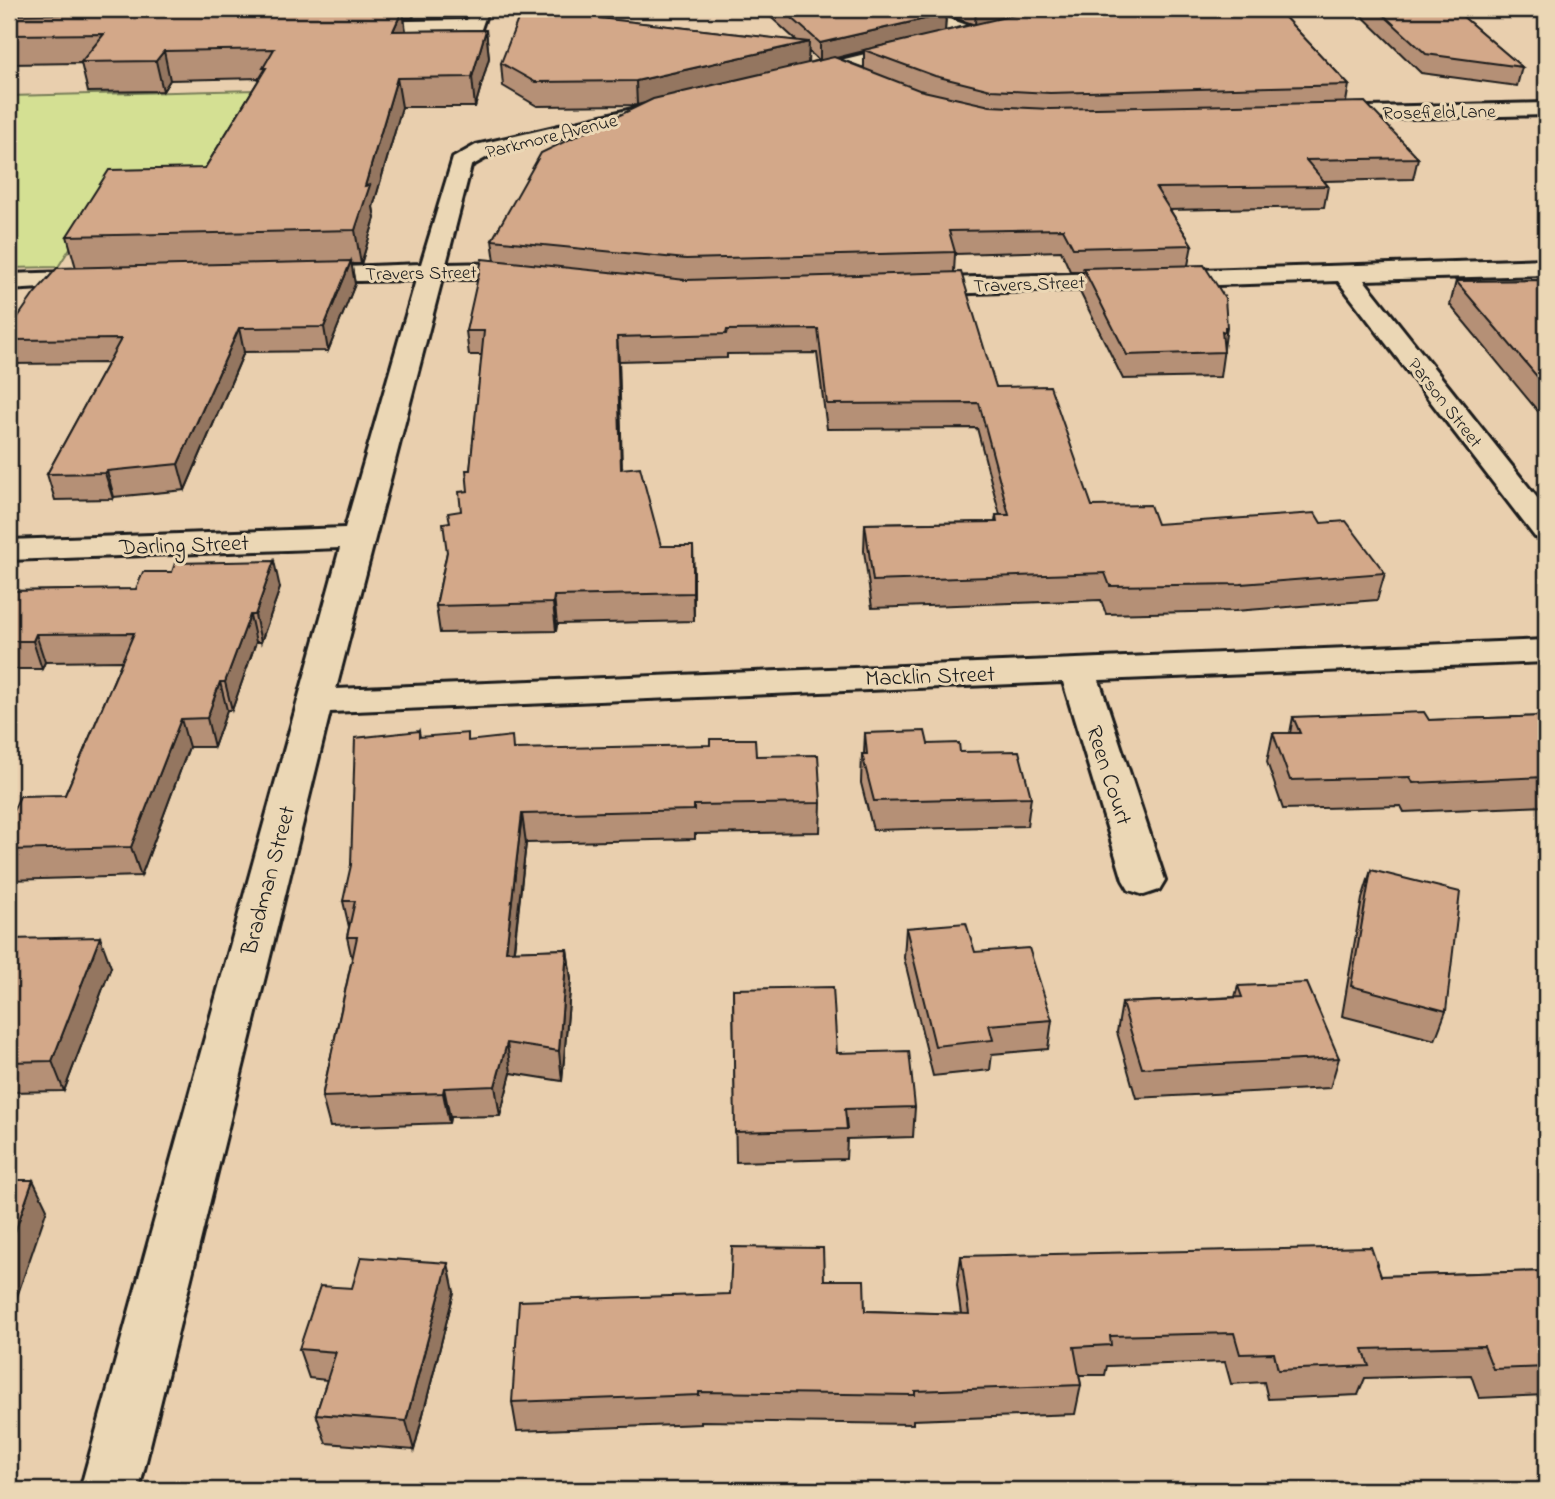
<svg xmlns="http://www.w3.org/2000/svg" width="1555" height="1499" font-family="'Indie Flower',sans-serif">
	<style>
		.green { fill: #d4e093; stroke: #787e58; stroke-width: 2 }
		.lines { fill: none; stroke-linecap: round; stroke-linejoin: round }
		.minor-casing { stroke: #1c1c1c; stroke-width: 6 }
		.minor { fill: #ebd7b5; fill-rule: evenodd }
		.wall { fill: #b59076; stroke: #1c1c1c; stroke-width: 2; fill-rule: evenodd }
		.shaded-wall { fill: #947660; stroke: #1c1c1c; stroke-width: 2 }
		.building { fill: #d3a889; stroke: #1c1c1c; stroke-width: 2 }
		.labels { text-anchor: middle; stroke-width: 6; stroke-linejoin: round; paint-order: stroke }
		.far-street-label { font-size: 19px; fill: #1c1c1c; stroke: #ebd7b5 }
		.street-label { font-size: 23px; fill: #1c1c1c; stroke: #ebd7b5 }
	</style>
	<rect width="100%" height="100%" fill="#e9cfae"/>
	<filter id="ink" filterUnits="userSpaceOnUse"><feTurbulence type="fractalNoise" baseFrequency=".0143" numOctaves="2"/><feDisplacementMap in="SourceGraphic" scale="14" xChannelSelector="R" yChannelSelector="G"/><feConvolveMatrix kernelMatrix="1 2 1 2 8 2 1 2 1" color-interpolation-filters="sRGB"/></filter>
	<g filter="url(#ink)">
		<path class="green" d="M 256,90 L 203,186 L 109,187 L 58,267 L 9,268 L 9,96 Z"/>
		<g class="lines">
			<g class="minor-casing">
				<path id="minor" d="M 470,9 L 488,9 L 481,29 L 353,34 L 344,28 L 353,22 L 467,20 Z
					M 896,9 L 921,9 L 981,30 L 983,34 L 981,38 L 967,38 L 899,13 Z
					M 914,42 L 921,44 L 923,48 L 921,52 L 799,82 L 792,80 L 789,76 L 792,72 Z
					M 658,103 L 665,105 L 668,109 L 665,113 L 491,155 L 471,166 L 446,264 C 477,263 509,263 539,271 L 543,276 L 539,281 L 530,284 L 478,279 L 442,279 L 336,689 L 1546,640 L 1546,662 L 1099,680 L 1165,880 L 1159,890 L 1144,895 L 1129,890 L 1123,880 L 1063,682 L 330,712 L 139,1490 L 80,1490 L 340,548 L 9,560 L 9,540 L 345,528 L 416,280 L 301,282 L 292,279 L 288,274 L 292,269 L 421,264 L 453,158 L 476,145 Z
					M 1546,103 L 1546,115 L 1324,120 L 1317,118 L 1314,114 L 1317,110 L 1324,108 Z
					M 1546,259 L 1546,275 L 1364,280 L 1546,509 L 1546,540 L 1535,537 L 1338,281 L 912,295 L 903,292 L 899,287 L 903,282 L 912,279 Z
					M 97,271 L 106,274 L 110,279 L 106,284 L 9,290 L 9,274 Z"/>
			</g>
			<use href="#minor" class="minor"/>
		</g>
		<path class="wall" d="M 9,9 L 416,9 L 413,18 L 404,18 L 406,31 L 486,30 L 489,58 L 475,107 L 402,107 L 373,207 L 375,218 L 361,264 L 351,264 L 355,284 L 328,351 L 244,352 L 185,490 L 114,497 L 113,499 L 55,500 L 47,474 L 108,363 L 10,364 L 9,330 L 76,268 L 67,236 L 205,168 L 260,78 L 170,80 L 163,91 L 88,92 L 81,63 L 9,64 Z
			M 611,9 L 607,19 L 797,41 L 762,9 L 1277,9 L 1349,85 L 1346,102 L 1418,158 L 1413,179 L 1324,181 L 1328,186 L 1324,207 L 1170,210 L 1192,245 L 1188,265 L 1227,327 L 1220,377 L 1123,379 L 1080,292 L 1083,271 L 1070,271 L 1061,251 L 955,254 L 954,272 L 996,387 L 1092,506 L 1157,524 L 1321,523 L 1385,573 L 1377,600 L 1235,611 L 1106,614 L 1101,600 L 872,608 L 864,551 L 865,524 L 995,522 L 996,515 L 1000,515 L 977,428 L 827,429 L 817,353 L 727,354 L 727,358 L 619,361 L 622,469 L 661,546 L 694,573 L 694,621 L 557,624 L 556,631 L 440,633 L 436,606 L 447,552 L 450,522 L 461,511 L 468,491 L 482,355 L 469,355 L 466,331 L 495,261 L 492,240 L 645,103 L 637,105 L 537,106 L 503,86 L 501,63 ZM 946,15 L 973,24 L 945,31 ZM 808,51 L 814,56 L 818,60 L 808,63 ZM 864,51 L 864,68 L 837,58 Z
			M 1355,9 L 1454,9 L 1522,67 L 1517,86 L 1421,73 Z
			M 1538,9 L 1546,9 L 1546,15 Z
			M 1546,280 L 1546,421 L 1450,305 L 1456,281 Z
			M 280,588 L 261,642 L 256,642 L 232,710 L 227,710 L 214,747 L 189,747 L 141,876 L 9,880 L 9,820 L 65,795 L 122,661 L 45,662 L 42,669 L 9,669 L 9,591 Z
			M 1546,716 L 1546,806 L 1404,812 L 1401,806 L 1283,809 L 1267,762 L 1273,733 L 1290,733 L 1293,717 L 1429,720 Z
			M 419,731 L 420,737 L 469,741 L 514,749 L 756,756 L 821,803 L 820,832 L 695,834 L 695,839 L 526,843 L 514,951 L 567,949 L 571,979 L 562,1081 L 511,1073 L 500,1116 L 450,1117 L 449,1123 L 330,1127 L 322,1097 L 352,959 L 347,937 L 349,927 L 343,901 Z
			M 865,733 L 928,744 L 960,752 L 1031,797 L 1027,826 L 873,830 L 861,783 L 862,754 L 864,754 Z
			M 1371,870 L 1446,1011 L 1435,1040 L 1342,1016 L 1362,899 Z
			M 1546,915 L 1546,933 L 1541,928 Z
			M 906,928 L 975,952 L 1052,1020 L 1048,1049 L 992,1054 L 990,1070 L 933,1076 L 904,958 Z
			M 9,942 L 111,967 L 64,1091 L 9,1092 Z
			M 1238,986 L 1339,1058 L 1330,1088 L 1136,1098 L 1117,1032 L 1122,1003 L 1235,997 Z
			M 733,989 L 837,1053 L 915,1107 L 913,1137 L 847,1139 L 846,1159 L 736,1162 Z
			M 961,1256 L 1381,1276 L 1546,1271 L 1546,1395 L 1479,1398 L 1471,1375 L 1365,1378 L 1358,1395 L 1268,1399 L 1264,1382 L 1231,1384 L 1225,1362 L 1107,1366 L 1105,1375 L 1079,1375 L 1081,1385 L 1075,1414 L 913,1420 L 913,1424 L 701,1421 L 701,1424 L 517,1431 L 512,1402 L 730,1294 L 824,1280 L 865,1311 L 961,1314 L 957,1285 Z
			M 352,1288 L 454,1292 L 414,1450 L 326,1443 L 316,1414 L 327,1380 L 309,1378 L 299,1349 Z"/>
		<path class="shaded-wall" d="M 9,9 L 19,9 L 23,25 L 9,25 Z
			M 403,9 L 406,36 L 393,31 Z
			M 412,9 L 416,9 L 413,18 Z
			M 601,9 L 611,9 L 599,40 L 598,18 Z
			M 976,9 L 1046,9 L 975,25 Z
			M 946,14 L 945,32 L 864,50 L 864,51 L 820,62 L 820,43 Z
			M 486,30 L 489,58 L 475,107 L 472,77 Z
			M 809,42 L 808,64 L 637,105 L 636,81 Z
			M 164,51 L 170,80 L 163,91 L 156,61 Z
			M 397,78 L 402,107 L 373,207 L 375,218 L 361,264 L 355,230 L 365,186 Z
			M 351,261 L 355,284 L 328,351 L 324,327 Z
			M 239,328 L 244,352 L 185,490 L 178,464 Z
			M 617,337 L 619,361 L 622,495 L 621,469 Z
			M 107,471 L 114,497 L 113,499 L 105,473 Z
			M 693,546 L 694,573 L 694,621 L 693,593 Z
			M 274,561 L 280,588 L 261,642 L 255,615 Z
			M 554,596 L 557,624 L 556,631 L 553,603 Z
			M 250,615 L 256,642 L 232,710 L 225,682 Z
			M 36,634 L 45,662 L 42,669 L 33,641 Z
			M 220,682 L 227,710 L 214,747 L 207,718 Z
			M 181,719 L 189,747 L 141,876 L 131,847 Z
			M 522,814 L 526,843 L 510,981 L 506,951 Z
			M 100,937 L 111,967 L 64,1091 L 52,1061 Z
			M 567,949 L 571,979 L 562,1081 L 559,1051 Z
			M 507,1043 L 511,1073 L 500,1116 L 495,1086 Z
			M 444,1088 L 450,1117 L 449,1123 L 443,1093 Z
			M 33,1180 L 47,1209 L 9,1320 L 9,1249 Z
			M 448,1263 L 454,1292 L 414,1450 L 406,1421 Z"/>
		<path class="building" d="M 370,9 L 403,9 L 393,31 L 486,30 L 472,77 L 397,78 L 365,186 L 370,185 L 355,230 L 67,236 L 109,170 L 205,168 L 266,68 L 263,68 L 274,49 L 164,51 L 156,61 L 81,62 L 104,34 L 9,35 L 9,10 L 16,15 Z
			M 522,9 L 601,9 L 598,18 L 809,42 L 636,81 L 535,82 L 501,63 Z
			M 782,9 L 930,9 L 946,14 L 820,43 Z
			M 1040,9 L 1277,9 L 1349,85 L 1050,93 L 991,90 L 935,76 L 864,50 Z
			M 1377,9 L 1454,9 L 1522,67 L 1426,54 Z
			M 834,57 L 919,90 L 990,106 L 1050,109 L 1365,102 L 1418,158 L 1306,160 L 1328,186 L 1156,188 L 1192,245 L 1073,248 L 1063,229 L 949,231 L 955,252 L 686,259 L 492,240 L 541,153 L 653,99 Z
			M 482,259 L 686,280 L 961,272 L 996,387 L 1050,386 L 1092,506 L 1150,505 L 1157,524 L 1315,513 L 1321,523 L 1346,521 L 1385,573 L 1241,584 L 1110,586 L 1105,573 L 873,581 L 865,524 L 997,522 L 996,515 L 1009,515 L 979,403 L 827,404 L 818,329 L 727,330 L 726,334 L 617,337 L 621,469 L 640,467 L 661,546 L 693,546 L 693,593 L 554,596 L 553,603 L 436,606 L 447,552 L 443,523 L 450,522 L 448,513 L 461,511 L 459,492 L 468,491 L 466,470 L 470,470 L 484,331 L 466,331 Z
			M 351,261 L 324,327 L 239,328 L 178,464 L 107,471 L 105,473 L 47,474 L 121,339 L 9,340 L 9,330 L 34,294 L 57,268 Z
			M 1204,265 L 1225,298 L 1227,327 L 1225,327 L 1225,332 L 1222,331 L 1224,352 L 1127,355 L 1083,268 Z
			M 1546,280 L 1546,387 L 1456,281 Z
			M 274,561 L 255,615 L 250,615 L 225,682 L 220,682 L 207,718 L 181,719 L 131,847 L 9,850 L 9,820 L 20,796 L 65,795 L 134,633 L 36,634 L 33,641 L 9,641 L 9,591 L 136,589 L 143,572 L 172,572 L 175,563 Z
			M 1424,712 L 1429,720 L 1546,716 L 1546,777 L 1413,783 L 1410,777 L 1290,780 L 1273,733 L 1300,733 L 1293,717 Z
			M 419,731 L 419,737 L 468,733 L 468,741 L 512,736 L 513,749 L 710,745 L 710,739 L 755,739 L 756,756 L 818,755 L 821,803 L 694,805 L 694,810 L 522,814 L 506,951 L 567,949 L 559,1051 L 507,1043 L 495,1086 L 444,1088 L 443,1093 L 322,1097 L 357,937 L 347,937 L 355,901 L 343,901 L 351,865 L 355,738 Z
			M 925,731 L 928,744 L 959,743 L 960,752 L 1019,751 L 1031,797 L 874,801 L 862,754 L 867,754 L 865,733 Z
			M 1371,870 L 1460,892 L 1446,1011 L 1351,986 Z
			M 966,923 L 975,952 L 1029,948 L 1052,1020 L 989,1025 L 993,1040 L 935,1046 L 906,928 Z
			M 100,937 L 52,1061 L 9,1062 L 9,942 L 10,939 Z
			M 1307,983 L 1339,1058 L 1142,1068 L 1122,1003 L 1242,997 L 1238,986 Z
			M 833,987 L 837,1053 L 909,1051 L 915,1107 L 845,1109 L 847,1129 L 735,1132 L 733,989 Z
			M 9,1180 L 33,1180 L 9,1249 Z
			M 732,1247 L 823,1248 L 824,1280 L 864,1280 L 865,1311 L 969,1314 L 961,1256 L 1371,1247 L 1381,1276 L 1546,1271 L 1546,1367 L 1493,1369 L 1484,1346 L 1363,1349 L 1369,1366 L 1278,1370 L 1274,1353 L 1240,1354 L 1234,1333 L 1110,1336 L 1111,1345 L 1074,1347 L 1081,1385 L 915,1391 L 915,1395 L 699,1392 L 699,1395 L 512,1402 L 519,1301 L 730,1294 Z
			M 361,1257 L 448,1263 L 406,1421 L 316,1414 L 336,1352 L 299,1349 L 320,1286 L 352,1288 Z"/>
	</g>
	<g class="labels">
		<g class="far-street-label">
			<text transform="translate(1439 111) rotate(-1)" y="7">Rosefield Lane</text>
			<text transform="translate(551 135) rotate(-14)" y="7">Parkmore Avenue</text>
			<text transform="translate(421 272) rotate(-1)" y="7">Travers Street</text>
			<text transform="translate(1029 283) rotate(-2)" y="7">Travers Street</text>
			<text transform="translate(1446 402) rotate(52)" y="7">Parson Street</text>
		</g>
		<g class="street-label">
			<text transform="translate(184 544) rotate(-2)" y="8">Darling Street</text>
			<text transform="translate(930 675) rotate(-2)" y="8">Macklin Street</text>
			<text transform="translate(1110 775) rotate(72)" y="8">Reen Court</text>
			<text transform="translate(267 880) rotate(-75)" y="8">Bradman Street</text>
		</g>
	</g>
	<rect width="1555" height="1499" fill="none" stroke="#ebd7b5" stroke-width="35"/>
	<rect x="18" y="18" width="1520" height="1464" fill="none" stroke="#1c1c1c" stroke-width="2.5" filter="url(#ink)"/>
</svg>
